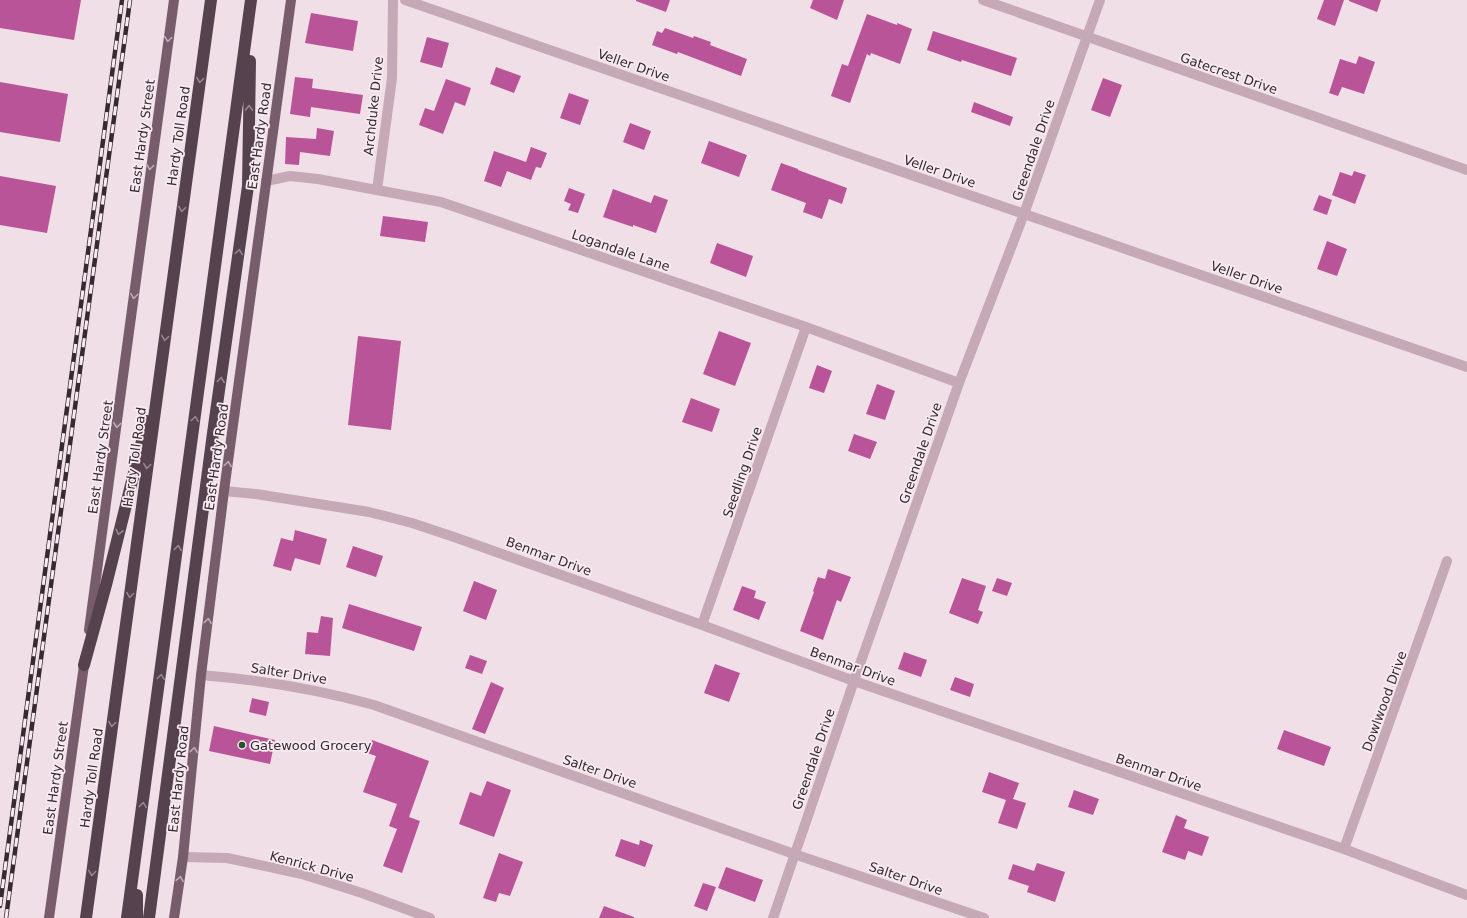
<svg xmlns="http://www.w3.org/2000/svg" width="1467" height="918" font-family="'DejaVu Sans',sans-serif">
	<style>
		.building { fill: #ba5499 }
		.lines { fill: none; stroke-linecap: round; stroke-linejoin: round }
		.minor { stroke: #c5a9b6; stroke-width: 10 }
		.major { stroke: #775d6c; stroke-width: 10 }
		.highway { stroke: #56424f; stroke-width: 12 }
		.rail-casing { stroke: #362a32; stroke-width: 4.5 }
		.rail { stroke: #f8ebf0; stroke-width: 3; stroke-dasharray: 9; stroke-linecap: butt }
		.oneway { stroke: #beabb5 }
		.oneway2 { stroke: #97868f }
		.poi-dot { fill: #24542b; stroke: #f8ebf0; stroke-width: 1.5 }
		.labels { text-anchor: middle; stroke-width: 3.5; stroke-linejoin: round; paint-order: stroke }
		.street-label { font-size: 13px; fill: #362a32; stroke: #f8ebf0 }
		.poi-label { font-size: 13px; fill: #362a32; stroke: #f8ebf0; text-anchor: start }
	</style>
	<rect width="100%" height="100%" fill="#f0dfe6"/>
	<path class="building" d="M 0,0 L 81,0 L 74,40 L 0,28 Z
		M 636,0 L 670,0 L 666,12 L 636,1 Z
		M 813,0 L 844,0 L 837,20 L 810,8 Z
		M 1324,0 L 1344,0 L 1335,26 L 1317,19 Z
		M 1349,0 L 1381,0 L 1377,12 L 1349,1 Z
		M 311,13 L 358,21 L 353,51 L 305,43 Z
		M 867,14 L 897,25 L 897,23 L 912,29 L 900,64 L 871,53 L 870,56 L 867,54 L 850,103 L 831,96 L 842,64 L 848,66 Z
		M 665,28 L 693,38 L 694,36 L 711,42 L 710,45 L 747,59 L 741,76 L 678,52 L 677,54 L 652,45 L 657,31 L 662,33 Z
		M 933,31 L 1017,58 L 1011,76 L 962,60 L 961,62 L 927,50 Z
		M 427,37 L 449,43 L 442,68 L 420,62 Z
		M 1359,56 L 1375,62 L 1364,94 L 1342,87 L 1338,96 L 1329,93 L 1340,59 L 1356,64 Z
		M 496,67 L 521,76 L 514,93 L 490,84 Z
		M 295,77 L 313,79 L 312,88 L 363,95 L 360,114 L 311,107 L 310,117 L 290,114 Z
		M 1103,78 L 1122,85 L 1110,117 L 1091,110 Z
		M 446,79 L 471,88 L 465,106 L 455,102 L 443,134 L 419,125 L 425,108 L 434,111 Z
		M 0,82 L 68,94 L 60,142 L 0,132 Z
		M 569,93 L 589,100 L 580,125 L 560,118 Z
		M 974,102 L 1013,117 L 1010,126 L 971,112 Z
		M 630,123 L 651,131 L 644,150 L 623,142 Z
		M 317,128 L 334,131 L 330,156 L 300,152 L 299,165 L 285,164 L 286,137 L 316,139 Z
		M 709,141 L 747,155 L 739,177 L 701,163 Z
		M 531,147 L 547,153 L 541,168 L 536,167 L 531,180 L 507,171 L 501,187 L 484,181 L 494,151 L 526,162 Z
		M 781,163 L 798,169 L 798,170 L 847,188 L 842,204 L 829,199 L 822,219 L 803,212 L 806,203 L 771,190 Z
		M 1354,171 L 1366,175 L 1355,204 L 1332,195 L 1340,172 L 1352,176 Z
		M 0,176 L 56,186 L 47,233 L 0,225 Z
		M 569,188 L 585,194 L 578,213 L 568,210 L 571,204 L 564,201 Z
		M 613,189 L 651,203 L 654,195 L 668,200 L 656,233 L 633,225 L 633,227 L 603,217 Z
		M 1319,195 L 1332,200 L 1327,215 L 1313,210 Z
		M 383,216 L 428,222 L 425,242 L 380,236 Z
		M 1327,241 L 1347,249 L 1337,276 L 1317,269 Z
		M 717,243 L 753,256 L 746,277 L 710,263 Z
		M 719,331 L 751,343 L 735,386 L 703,374 Z
		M 358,336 L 401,341 L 391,430 L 348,425 Z
		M 817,365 L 832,371 L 824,393 L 809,388 Z
		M 877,384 L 895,391 L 885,420 L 866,414 Z
		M 691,398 L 720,409 L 712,432 L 682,422 Z
		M 854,434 L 877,442 L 870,459 L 848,451 Z
		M 295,530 L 327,539 L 320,565 L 295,558 L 291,571 L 273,566 L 281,538 L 293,541 Z
		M 353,546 L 383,556 L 376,577 L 346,567 Z
		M 828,569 L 851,577 L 841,602 L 837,600 L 823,640 L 800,631 L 814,592 L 813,591 L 818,577 L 825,579 Z
		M 962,578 L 986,586 L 978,610 L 983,612 L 978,624 L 949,613 Z
		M 997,578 L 1012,583 L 1007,596 L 992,591 Z
		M 474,581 L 497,590 L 486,620 L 463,611 Z
		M 742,586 L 756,591 L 754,598 L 766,602 L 759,620 L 733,610 Z
		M 349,604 L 422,627 L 414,651 L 342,628 Z
		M 321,616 L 333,618 L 330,656 L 305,654 L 307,632 L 318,633 Z
		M 904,652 L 927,660 L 921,677 L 898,669 Z
		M 470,655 L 487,661 L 482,674 L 465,668 Z
		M 715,664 L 740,673 L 729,702 L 704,693 Z
		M 955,677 L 974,684 L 970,697 L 950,690 Z
		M 491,682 L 504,688 L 485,734 L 472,729 Z
		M 252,698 L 269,702 L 266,716 L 249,712 Z
		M 214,726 L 275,740 L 270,764 L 209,751 Z
		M 1284,730 L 1331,747 L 1324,766 L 1277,749 Z
		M 372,740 L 429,761 L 409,817 L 420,821 L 402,873 L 383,866 L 397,829 L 389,826 L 397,804 L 363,792 L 376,756 L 367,753 Z
		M 989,772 L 1019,783 L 1013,799 L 1026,803 L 1017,829 L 998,823 L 1006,800 L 982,792 Z
		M 487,781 L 511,790 L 494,837 L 459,824 L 470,792 L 481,796 Z
		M 1074,790 L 1099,799 L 1093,815 L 1068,807 Z
		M 1176,815 L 1187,820 L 1184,828 L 1209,837 L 1202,856 L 1188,851 L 1185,860 L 1162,852 Z
		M 621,839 L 639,845 L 640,840 L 653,845 L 645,867 L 615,856 Z
		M 499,853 L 523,862 L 510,896 L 499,893 L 496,902 L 483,898 Z
		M 1037,863 L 1065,872 L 1055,902 L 1027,892 L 1029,886 L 1008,879 L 1013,864 L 1034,871 Z
		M 726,867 L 763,880 L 755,902 L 718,888 Z
		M 703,883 L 716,887 L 707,911 L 694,906 Z
		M 604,906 L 634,917 L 634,918 L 599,918 Z"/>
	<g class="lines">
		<path class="minor" d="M 405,0 L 1467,367
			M 983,0 L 1467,170
			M 266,181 L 290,176 L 318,179 L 441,202 L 806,327 L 959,383
			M 377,190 L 392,78 L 393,0
			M 224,491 L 256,494 L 369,512 L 412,523 L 454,537 L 702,625 L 854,681 L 1344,849 L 1467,895
			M 702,625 L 806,327
			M 201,675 C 260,680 317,689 374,705 L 794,854 L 984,918
			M 1344,849 L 1447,561
			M 183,857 L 227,858 L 302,874 L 362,893 L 430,918
			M 773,918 L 854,681 L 959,383 L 1024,214 L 1100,0"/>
		<path class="major" d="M 89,630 C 118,420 144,210 174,0
			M 49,918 L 85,658
			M 174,918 L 183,857 L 201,675 L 224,491 L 291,0"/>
		<path class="highway" d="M 84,665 L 106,585 L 147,421
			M 86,918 L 211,0
			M 127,918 L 251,0
			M 137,918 L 137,895
			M 149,918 L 213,433 L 248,186 L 250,61"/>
		<g class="rail-casing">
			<path id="rail" d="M 0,906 L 122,0
				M 6,918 L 130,0"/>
		</g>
		<use href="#rail" class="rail"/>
	</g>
	<defs><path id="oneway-chevron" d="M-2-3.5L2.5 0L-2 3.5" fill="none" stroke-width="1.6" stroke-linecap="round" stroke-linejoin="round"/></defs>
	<g class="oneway">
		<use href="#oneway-chevron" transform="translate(168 39) rotate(98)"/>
		<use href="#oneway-chevron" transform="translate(150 167) rotate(98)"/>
		<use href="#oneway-chevron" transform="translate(134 296) rotate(97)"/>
		<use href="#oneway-chevron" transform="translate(117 425) rotate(97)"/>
		<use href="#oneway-chevron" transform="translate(228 464) rotate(-82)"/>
		<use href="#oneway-chevron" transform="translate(208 621) rotate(-83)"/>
		<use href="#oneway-chevron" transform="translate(194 750) rotate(-84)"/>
		<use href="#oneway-chevron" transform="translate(180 879) rotate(-81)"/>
	</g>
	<g class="oneway2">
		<use href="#oneway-chevron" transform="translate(200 80) rotate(98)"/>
		<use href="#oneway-chevron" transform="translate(249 108) rotate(-89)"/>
		<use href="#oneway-chevron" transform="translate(182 209) rotate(98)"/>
		<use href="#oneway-chevron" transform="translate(239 252) rotate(-82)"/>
		<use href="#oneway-chevron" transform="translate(165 338) rotate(98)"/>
		<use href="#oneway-chevron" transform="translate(221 380) rotate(-82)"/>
		<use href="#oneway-chevron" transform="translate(195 419) rotate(-82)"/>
		<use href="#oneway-chevron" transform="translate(147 466) rotate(98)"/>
		<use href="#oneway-chevron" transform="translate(119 532) rotate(104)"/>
		<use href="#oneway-chevron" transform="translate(178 548) rotate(-82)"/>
		<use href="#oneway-chevron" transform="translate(130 595) rotate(98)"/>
		<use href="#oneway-chevron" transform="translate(161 677) rotate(-82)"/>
		<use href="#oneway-chevron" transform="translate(112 724) rotate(98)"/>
		<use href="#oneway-chevron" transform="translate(143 805) rotate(-82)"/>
		<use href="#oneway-chevron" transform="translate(92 873) rotate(98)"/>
	</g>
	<circle class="poi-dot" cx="242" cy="745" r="4"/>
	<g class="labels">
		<g class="street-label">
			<text transform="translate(634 65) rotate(19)" y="5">Veller Drive</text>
			<text transform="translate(1229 73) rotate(19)" y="5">Gatecrest Drive</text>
			<text transform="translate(373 106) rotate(-84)" y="5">Archduke Drive</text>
			<text transform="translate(142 136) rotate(-82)" y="5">East Hardy Street</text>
			<text transform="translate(178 136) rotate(-82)" y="5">Hardy Toll Road</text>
			<text transform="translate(259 136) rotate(-82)" y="5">East Hardy Road</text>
			<text transform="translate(1033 150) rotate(-71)" y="5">Greendale Drive</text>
			<text transform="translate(940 171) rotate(19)" y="5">Veller Drive</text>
			<text transform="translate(621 250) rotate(19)" y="5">Logandale Lane</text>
			<text transform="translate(1247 277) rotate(19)" y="5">Veller Drive</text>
			<text transform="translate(920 453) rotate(-71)" y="5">Greendale Drive</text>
			<text transform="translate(100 457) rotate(-82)" y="5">East Hardy Street</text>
			<text transform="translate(134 457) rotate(-82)" y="5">Hardy Toll Road</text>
			<text transform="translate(216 457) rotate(-82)" y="5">East Hardy Road</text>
			<text transform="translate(742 472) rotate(-71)" y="5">Seedling Drive</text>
			<text transform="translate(549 556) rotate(20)" y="5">Benmar Drive</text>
			<text transform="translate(853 666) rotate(20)" y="5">Benmar Drive</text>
			<text transform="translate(289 673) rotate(9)" y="5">Salter Drive</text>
			<text transform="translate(1384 701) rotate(-70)" y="5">Dowlwood Drive</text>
			<text transform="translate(813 759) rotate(-71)" y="5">Greendale Drive</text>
			<text transform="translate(600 771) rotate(19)" y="5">Salter Drive</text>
			<text transform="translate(1159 772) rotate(19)" y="5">Benmar Drive</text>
			<text transform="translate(55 778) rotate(-82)" y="5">East Hardy Street</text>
			<text transform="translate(91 778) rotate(-82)" y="5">Hardy Toll Road</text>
			<text transform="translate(178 779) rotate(-84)" y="5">East Hardy Road</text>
			<text transform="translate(312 866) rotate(15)" y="5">Kenrick Drive</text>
			<text transform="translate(906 878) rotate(19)" y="5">Salter Drive</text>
		</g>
		<g class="poi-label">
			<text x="250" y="750">Gatewood Grocery</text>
		</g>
	</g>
</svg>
